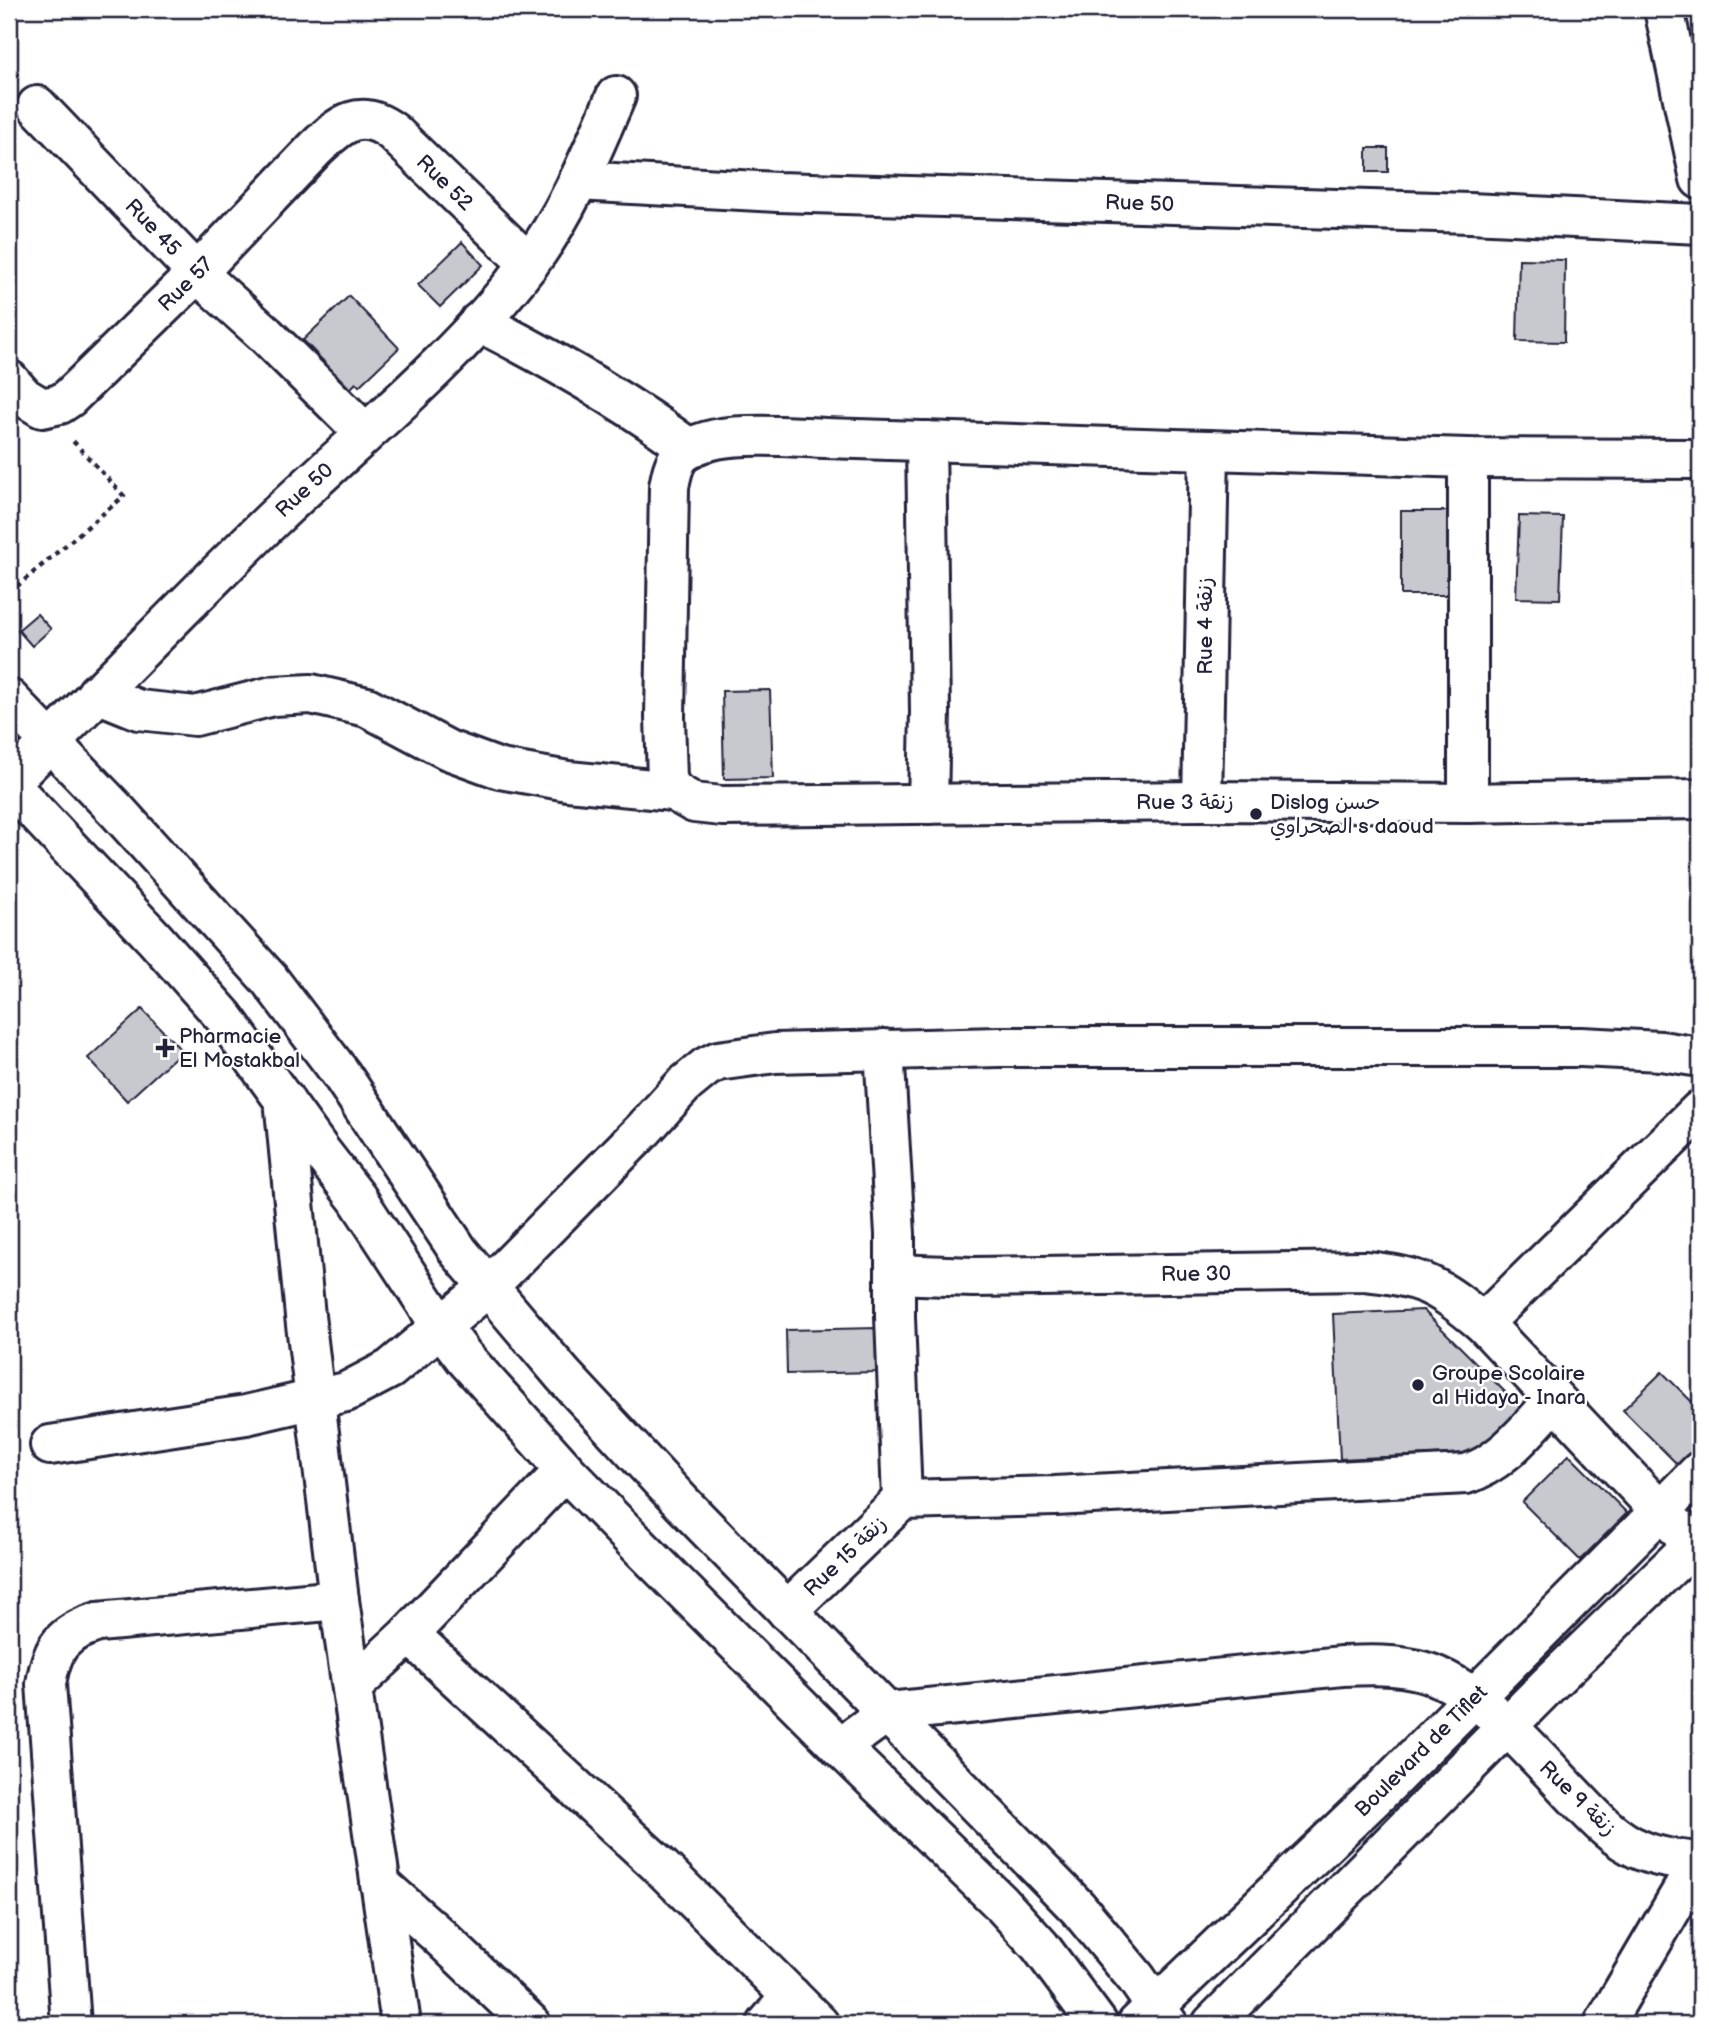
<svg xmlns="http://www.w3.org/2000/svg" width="1709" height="2033" font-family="'Balsamiq Sans','Playpen Sans Arabic',sans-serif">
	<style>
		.building { fill: #c8c8cf; stroke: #22223b; stroke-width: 2 }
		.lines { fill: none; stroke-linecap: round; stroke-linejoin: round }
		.minor-casing { stroke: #22223b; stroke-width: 44 }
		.path { stroke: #22223b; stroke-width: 4.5; stroke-dasharray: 5 5; stroke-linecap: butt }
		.minor { stroke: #fff; stroke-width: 38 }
		.poi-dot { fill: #22223b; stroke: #fff; stroke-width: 2.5 }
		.labels { text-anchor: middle; stroke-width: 5; stroke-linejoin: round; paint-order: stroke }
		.street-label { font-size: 21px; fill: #22223b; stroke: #fff }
		.poi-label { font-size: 21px; fill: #22223b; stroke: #fff; text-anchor: start }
	</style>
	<rect width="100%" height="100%" fill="#fff"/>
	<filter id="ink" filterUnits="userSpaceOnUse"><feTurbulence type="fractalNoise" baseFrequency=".0143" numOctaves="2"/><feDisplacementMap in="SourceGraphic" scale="14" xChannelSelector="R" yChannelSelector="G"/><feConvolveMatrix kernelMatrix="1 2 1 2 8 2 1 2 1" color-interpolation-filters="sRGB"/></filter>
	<g filter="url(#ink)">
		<path class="building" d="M 1367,148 L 1388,148 L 1388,172 L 1367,172 Z
			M 462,242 L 483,265 L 440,307 L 418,285 Z
			M 1519,259 L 1565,260 L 1564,342 L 1517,341 Z
			M 349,296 L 399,348 L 359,386 L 356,383 L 350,389 L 303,340 Z
			M 1401,511 L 1447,511 L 1448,595 L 1401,595 Z
			M 1519,516 L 1563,517 L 1560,599 L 1516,598 Z
			M 37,614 L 51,629 L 32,646 L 18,630 Z
			M 770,690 L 773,778 L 724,779 L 722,691 Z
			M 142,1009 L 182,1051 L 127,1101 L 88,1058 Z
			M 1423,1310 L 1527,1414 L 1474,1453 L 1340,1459 L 1333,1314 Z
			M 877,1328 L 878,1372 L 787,1374 L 786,1330 Z
			M 1662,1372 L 1700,1410 L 1700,1452 L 1683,1470 L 1623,1410 Z
			M 1569,1455 L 1627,1513 L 1580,1560 L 1522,1502 Z"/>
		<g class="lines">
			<g class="minor-casing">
				<g id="minor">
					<path d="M 1664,9 L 1700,179"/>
					<path id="s1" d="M 37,106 L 197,273 L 266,335 L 365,433"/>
					<path id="s2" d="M 578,181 L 778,192 L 1470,213 L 1700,224"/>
					<path d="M 479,322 C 552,359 624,400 690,449"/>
					<path id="s3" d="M 9,380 L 24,397 L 42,408 L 60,404 L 69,398 L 197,273 L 316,148 C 341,124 360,107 393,132 L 529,264"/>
					<path d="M 926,441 L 930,711 L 928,804"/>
					<path d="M 1700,459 L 1468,458 L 825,438 C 788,437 706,427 680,456 C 673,464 671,476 669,487 L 665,717 L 667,779 L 673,791 L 694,803 L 722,806 L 1202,801 L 1468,803 L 1700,799"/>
					<path d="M 97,693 L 139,710 L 195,716 L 273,696 L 311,694 L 367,707 L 448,750 L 500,769 L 568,781 L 673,791"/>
					<path d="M 9,699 L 118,812 L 269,979 L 341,1074 L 459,1252 L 563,1375 L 681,1502 L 1078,1908 L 1136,1978 L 1168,2024"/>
					<path id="s4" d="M 9,783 C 98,695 184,605 274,518 C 360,436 456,360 528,265 C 567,214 591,154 616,96"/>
					<path d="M 9,784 L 155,939 L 224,1017 L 322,1153 L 357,1198 L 442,1328 L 464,1357 L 565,1470 L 642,1549 L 840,1747 L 1000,1902 L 1040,1946 L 1098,2024"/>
					<path d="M 1202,801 L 1209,450"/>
					<path d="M 1468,803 L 1468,458"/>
					<path d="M 884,1049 L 895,1234 L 895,1317 L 902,1500"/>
					<path d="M 284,1099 L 305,1316 L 339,1600 L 401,2024"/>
					<path id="s5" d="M 895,1274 L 973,1277 L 1364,1271 C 1423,1276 1438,1286 1483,1323 L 1660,1511 L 1700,1549"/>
					<path d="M 1483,1323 L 1700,1110"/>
					<path d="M 50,1445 L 246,1415 L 315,1399 L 346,1392 L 390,1369 L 488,1287 L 644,1129 L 684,1085 L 706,1067 L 718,1061 L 775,1053 L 999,1047 L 1581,1047 L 1661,1051 L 1700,1057"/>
					<path d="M 902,1500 L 1055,1496 L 1466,1474 C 1502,1464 1529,1427 1554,1401"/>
					<path d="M 787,1611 L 902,1500"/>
					<path d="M 409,1634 L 659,1865 L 819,2024"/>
					<path d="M 352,1687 L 409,1634 L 565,1470"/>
					<path d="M 840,1747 L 888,1712 L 1342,1666 C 1369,1665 1396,1664 1422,1671 C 1481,1687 1538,1759 1580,1802 C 1597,1820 1615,1839 1638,1849 C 1657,1858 1679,1860 1700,1862"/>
					<path d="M 380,1884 L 439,1936 L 531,2024"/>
					<path d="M 71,2024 L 46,1684 C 52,1647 62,1633 98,1622 L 339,1600"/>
					<path d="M 767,2024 L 791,1996"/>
					<path id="s6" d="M 1137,2024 L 1379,1793 L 1700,1471"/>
					<path d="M 1212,2024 L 1548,1685 L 1700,1538"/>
					<path d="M 1604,2024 L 1699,1862"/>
				</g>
			</g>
			<path class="path" d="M 9,593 L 124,496 L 71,439"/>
			<use href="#minor" class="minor"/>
		</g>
	</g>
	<g class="poi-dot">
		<circle cx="1256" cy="814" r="7"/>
		<path d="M161.5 1037.5h7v7h7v7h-7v7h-7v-7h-7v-7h7z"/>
		<circle cx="1418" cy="1385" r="7"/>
	</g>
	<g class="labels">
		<g class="street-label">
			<text dy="7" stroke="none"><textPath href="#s3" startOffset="586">Rue 52</textPath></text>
			<text dy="7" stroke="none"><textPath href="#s2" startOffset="562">Rue 50</textPath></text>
			<text dy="7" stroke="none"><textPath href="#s1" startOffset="168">Rue 45</textPath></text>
			<text dy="7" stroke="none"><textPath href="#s3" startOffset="236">Rue 57</textPath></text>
			<text dy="7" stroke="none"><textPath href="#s4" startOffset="416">Rue 50</textPath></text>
			<text transform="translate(1205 626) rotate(-90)" y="7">Rue 4 زنقة</text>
			<text x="1185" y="809">Rue 3 زنقة</text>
			<text dy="7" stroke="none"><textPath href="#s5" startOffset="301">Rue 30</textPath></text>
			<text transform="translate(845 1556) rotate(-44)" y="7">Rue 15 زنقة</text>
			<text dy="7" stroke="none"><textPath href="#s6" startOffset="394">Boulevard de Tiflet</textPath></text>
			<text transform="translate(1578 1798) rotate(44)" y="7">Rue 9 زنقة</text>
		</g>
		<g class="poi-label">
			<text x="1270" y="809">Dislog حسن<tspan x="1270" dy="24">الصحراوي s daoud</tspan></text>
			<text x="179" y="1043">Pharmacie<tspan x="179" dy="24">El Mostakbal</tspan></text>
			<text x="1432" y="1380">Groupe Scolaire<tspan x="1432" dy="24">al Hidaya - Inara</tspan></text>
		</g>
	</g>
	<rect width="1709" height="2033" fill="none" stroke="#fff" stroke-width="35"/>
	<rect x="18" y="18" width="1674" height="1998" fill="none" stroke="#22223b" stroke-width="2.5" filter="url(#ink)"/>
</svg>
